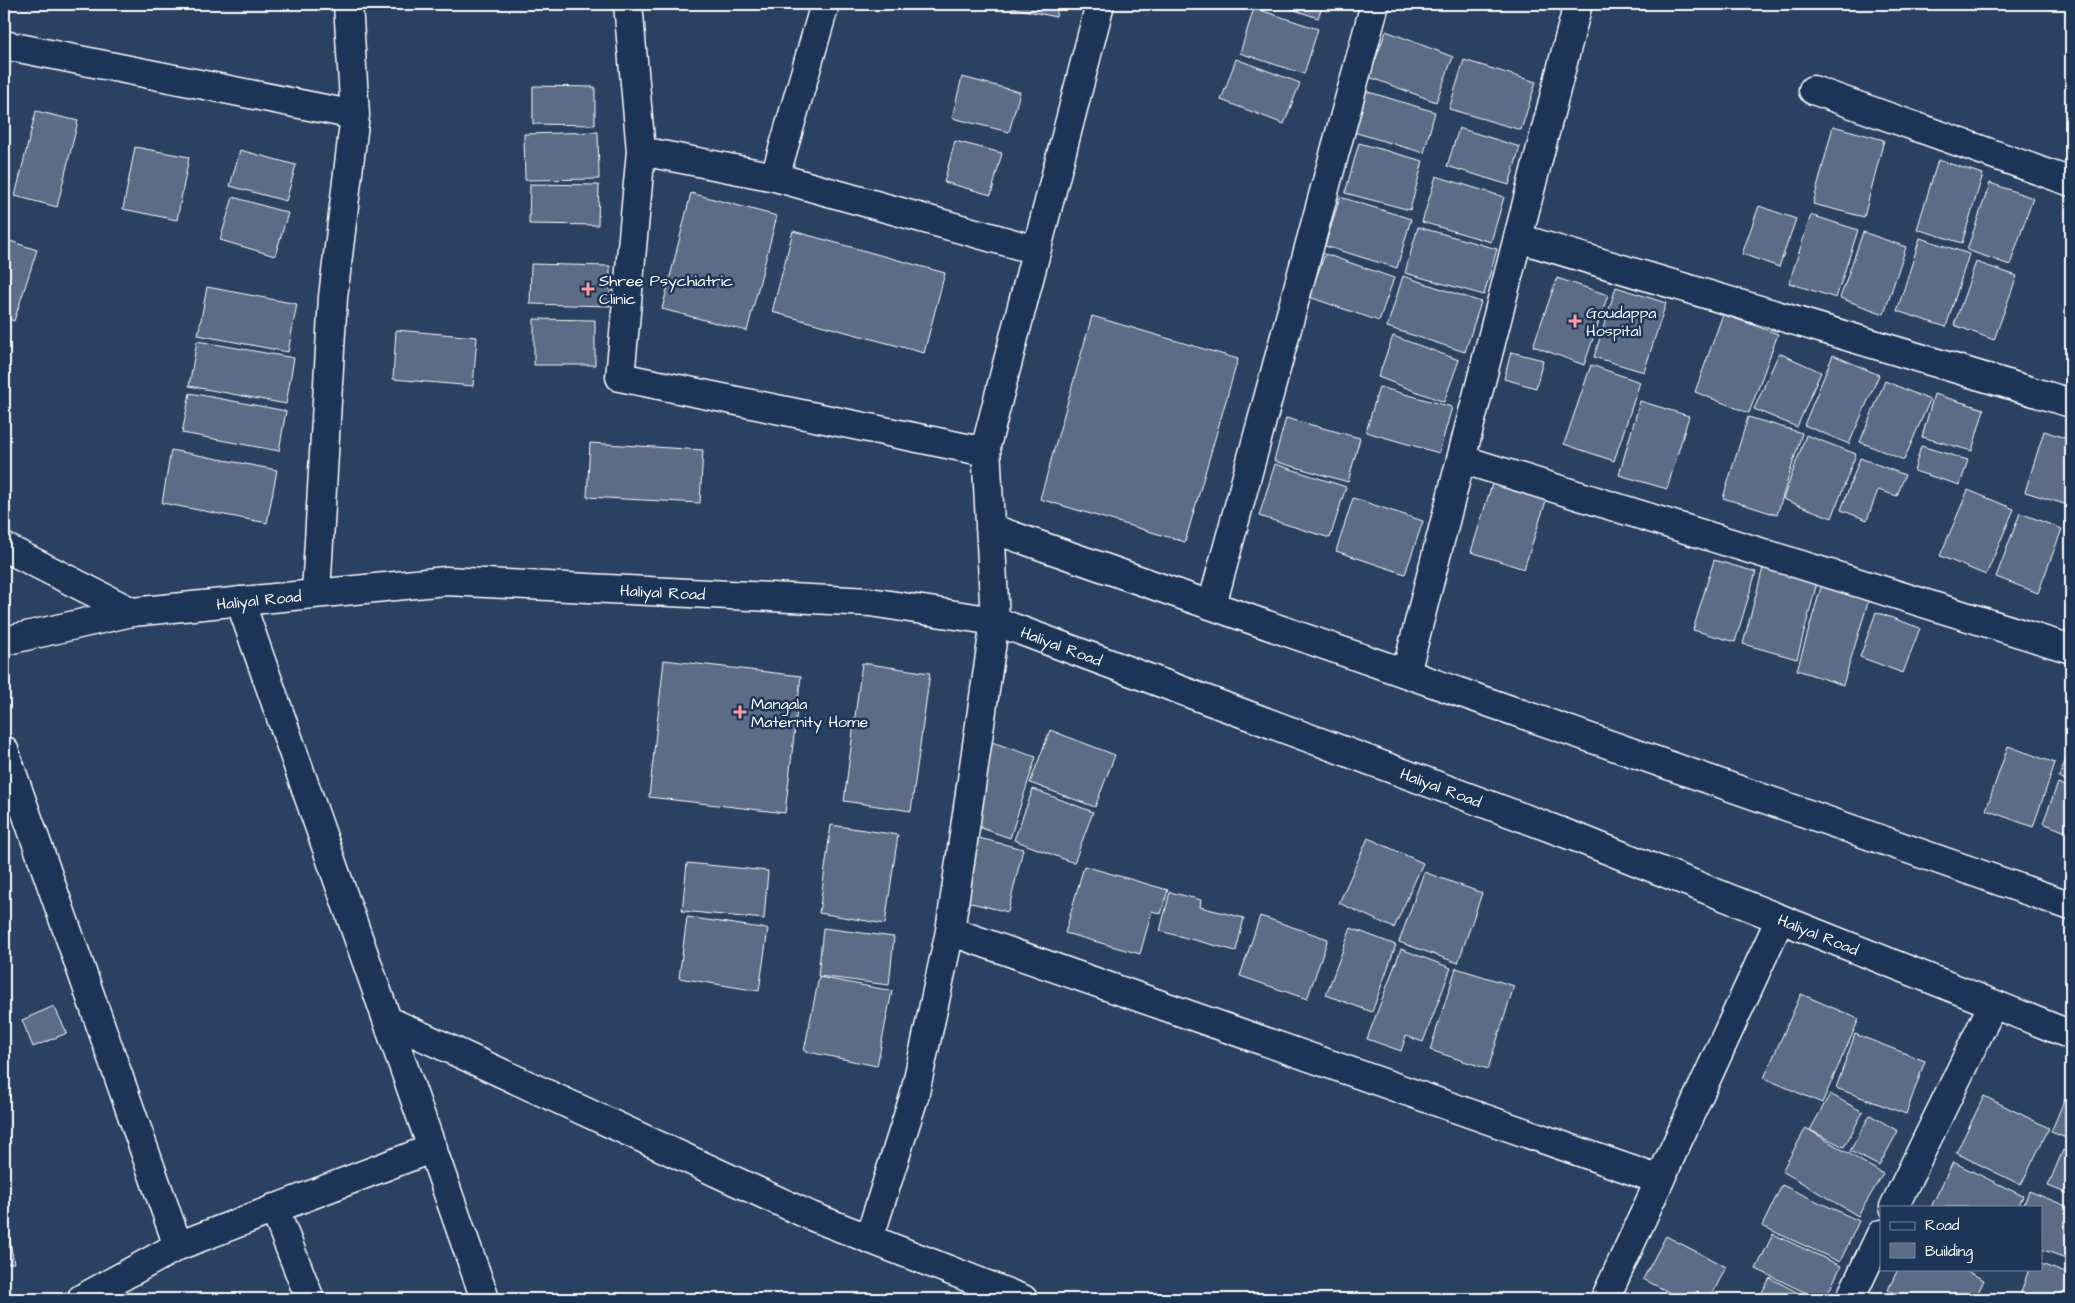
<svg xmlns="http://www.w3.org/2000/svg" width="2075" height="1303" font-family="'Architects Daughter',sans-serif">
	<style>
		.building { fill: #5b6c86; stroke: #fff }
		.lines { fill: none; stroke-linecap: round; stroke-linejoin: round }
		.minor-casing { stroke: #fff; stroke-width: 31 }
		.major-casing { stroke: #fff; stroke-width: 31 }
		.minor { stroke: #1d3557; stroke-width: 28 }
		.major { stroke: #1d3557; stroke-width: 28 }
		.poi-dot { fill: #ff9aa2; stroke: #1d3557; stroke-width: 2 }
		.labels { text-anchor: middle; stroke-width: 5; stroke-linejoin: round; paint-order: stroke }
		.poi-label { font-size: 16px; fill: #fff; stroke: #1d3557; text-anchor: start }
		.street-label { font-size: 16px; fill: #fff; stroke: #1d3557 }
	</style>
	<rect width="100%" height="100%" fill="#2a4161"/>
	<filter id="ink" filterUnits="userSpaceOnUse"><feTurbulence type="fractalNoise" baseFrequency=".02" numOctaves="2"/><feDisplacementMap in="SourceGraphic" scale="10" xChannelSelector="R" yChannelSelector="G"/><feConvolveMatrix kernelMatrix="1 2 1 2 8 2 1 2 1" color-interpolation-filters="sRGB"/></filter>
	<g filter="url(#ink)">
		<path class="building" d="M 995,4 L 1058,4 L 1056,17 Z
			M 1277,4 L 1323,4 L 1318,18 Z
			M 1254,8 L 1318,29 L 1304,74 L 1240,53 Z
			M 1386,31 L 1453,57 L 1436,102 L 1369,77 Z
			M 1236,59 L 1300,83 L 1284,124 L 1221,100 Z
			M 1464,60 L 1536,82 L 1521,130 L 1449,109 Z
			M 962,77 L 1020,92 L 1009,132 L 952,118 Z
			M 533,86 L 595,87 L 595,125 L 533,124 Z
			M 1362,90 L 1435,112 L 1424,153 L 1350,131 Z
			M 36,111 L 78,121 L 57,207 L 15,196 Z
			M 1833,126 L 1884,140 L 1864,217 L 1813,204 Z
			M 1459,128 L 1520,147 L 1509,185 L 1447,166 Z
			M 598,132 L 599,179 L 525,180 L 524,134 Z
			M 955,141 L 1002,153 L 991,195 L 944,182 Z
			M 1359,143 L 1423,161 L 1410,210 L 1345,193 Z
			M 135,147 L 189,157 L 177,220 L 123,209 Z
			M 240,150 L 296,165 L 286,201 L 230,186 Z
			M 1938,160 L 1983,174 L 1962,243 L 1917,229 Z
			M 1436,176 L 1504,197 L 1491,242 L 1422,222 Z
			M 1990,183 L 2033,198 L 2010,265 L 1967,250 Z
			M 530,184 L 599,185 L 598,225 L 529,224 Z
			M 691,193 L 777,216 L 747,331 L 662,309 Z
			M 233,197 L 288,213 L 275,256 L 220,240 Z
			M 1340,197 L 1411,219 L 1397,268 L 1325,246 Z
			M 1759,206 L 1796,219 L 1779,267 L 1742,254 Z
			M 1811,215 L 1858,230 L 1836,298 L 1789,283 Z
			M 1418,227 L 1497,249 L 1484,295 L 1405,273 Z
			M 793,231 L 945,273 L 924,353 L 772,312 Z
			M 1863,232 L 1906,247 L 1884,314 L 1840,298 Z
			M 1920,238 L 1969,254 L 1946,327 L 1897,311 Z
			M 4,239 L 37,250 L 14,321 L 4,317 Z
			M 1325,254 L 1394,278 L 1379,321 L 1309,297 Z
			M 1976,262 L 2017,276 L 1994,340 L 1954,325 Z
			M 531,264 L 610,266 L 610,306 L 530,304 Z
			M 1403,276 L 1481,302 L 1465,352 L 1387,327 Z
			M 1557,278 L 1608,295 L 1584,365 L 1533,346 Z
			M 207,287 L 297,304 L 288,352 L 198,335 Z
			M 1616,287 L 1666,303 L 1644,372 L 1594,357 Z
			M 1723,314 L 1778,334 L 1749,413 L 1695,392 Z
			M 1092,316 L 1238,359 L 1185,542 L 1040,499 Z
			M 534,319 L 595,320 L 595,365 L 534,365 Z
			M 396,330 L 477,337 L 473,386 L 393,379 Z
			M 1393,336 L 1459,360 L 1444,402 L 1378,377 Z
			M 197,341 L 294,358 L 286,404 L 189,386 Z
			M 1511,352 L 1543,360 L 1536,388 L 1504,379 Z
			M 1779,353 L 1821,372 L 1797,427 L 1754,409 Z
			M 1833,355 L 1879,375 L 1849,444 L 1804,425 Z
			M 1591,365 L 1640,382 L 1614,461 L 1564,444 Z
			M 1885,381 L 1930,400 L 1904,460 L 1860,442 Z
			M 1379,387 L 1452,407 L 1439,453 L 1366,432 Z
			M 190,393 L 286,411 L 279,451 L 182,433 Z
			M 1934,394 L 1984,409 L 1972,451 L 1922,437 Z
			M 1640,401 L 1689,416 L 1667,489 L 1619,475 Z
			M 1748,417 L 1802,433 L 1777,515 L 1723,498 Z
			M 1286,418 L 1360,438 L 1348,482 L 1274,461 Z
			M 2044,431 L 2071,440 L 2071,506 L 2025,492 Z
			M 1806,435 L 1856,454 L 1832,518 L 1783,499 Z
			M 590,443 L 703,450 L 700,503 L 587,497 Z
			M 1921,446 L 1968,460 L 1960,485 L 1914,471 Z
			M 171,450 L 277,470 L 267,523 L 162,503 Z
			M 1860,458 L 1905,475 L 1897,496 L 1878,490 L 1867,520 L 1841,510 Z
			M 1275,464 L 1346,487 L 1330,538 L 1259,516 Z
			M 1492,484 L 1546,501 L 1524,569 L 1471,552 Z
			M 1968,490 L 2014,509 L 1986,575 L 1940,556 Z
			M 1353,498 L 1423,521 L 1405,574 L 1336,551 Z
			M 2020,513 L 2062,529 L 2038,593 L 1996,577 Z
			M 1714,560 L 1756,572 L 1735,642 L 1693,630 Z
			M 1764,564 L 1818,579 L 1797,659 L 1743,644 Z
			M 1822,584 L 1869,599 L 1843,685 L 1797,670 Z
			M 1876,612 L 1920,628 L 1903,673 L 1860,657 Z
			M 664,660 L 801,676 L 785,813 L 649,797 Z
			M 862,663 L 930,673 L 911,811 L 844,801 Z
			M 1050,730 L 1115,755 L 1095,807 L 1030,783 Z
			M 980,738 L 1036,757 L 1010,838 L 955,819 Z
			M 2071,745 L 2071,783 L 2059,778 Z
			M 2008,746 L 2055,763 L 2033,827 L 1986,810 Z
			M 2058,783 L 2071,788 L 2071,834 L 2043,823 Z
			M 1033,789 L 1093,812 L 1074,863 L 1014,840 Z
			M 831,825 L 898,835 L 885,924 L 819,913 Z
			M 963,834 L 1023,849 L 1008,912 L 947,897 Z
			M 1368,838 L 1423,863 L 1394,928 L 1339,903 Z
			M 687,863 L 768,871 L 764,919 L 682,911 Z
			M 1084,866 L 1168,890 L 1161,914 L 1152,911 L 1140,954 L 1065,933 Z
			M 1424,872 L 1482,893 L 1458,963 L 1399,942 Z
			M 1170,892 L 1201,900 L 1200,907 L 1244,918 L 1236,951 L 1160,931 Z
			M 1260,916 L 1328,939 L 1307,999 L 1240,976 Z
			M 687,917 L 768,929 L 759,991 L 679,978 Z
			M 823,928 L 894,937 L 889,985 L 818,976 Z
			M 1351,928 L 1396,945 L 1372,1012 L 1326,995 Z
			M 1401,949 L 1451,968 L 1423,1042 L 1406,1036 L 1401,1051 L 1367,1039 Z
			M 1456,968 L 1514,986 L 1488,1069 L 1430,1050 Z
			M 819,977 L 892,991 L 877,1066 L 804,1051 Z
			M 1801,994 L 1859,1019 L 1822,1103 L 1764,1078 Z
			M 54,1006 L 67,1033 L 33,1047 L 22,1020 Z
			M 1855,1034 L 1925,1061 L 1906,1114 L 1836,1088 Z
			M 1830,1094 L 1863,1112 L 1844,1147 L 1810,1130 Z
			M 1984,1096 L 2049,1128 L 2021,1185 L 1956,1153 Z
			M 2066,1096 L 2071,1098 L 2071,1140 L 2051,1132 Z
			M 1870,1115 L 1898,1131 L 1879,1166 L 1850,1151 Z
			M 1806,1128 L 1883,1174 L 1858,1216 L 1782,1171 Z
			M 2063,1150 L 2071,1153 L 2071,1195 L 2048,1186 Z
			M 1953,1162 L 2023,1196 L 2018,1207 L 1931,1207 Z
			M 1782,1185 L 1859,1221 L 1840,1262 L 1762,1226 Z
			M 2029,1191 L 2071,1208 L 2071,1260 L 2041,1249 L 2041,1207 L 2023,1207 Z
			M 4,1211 L 14,1263 L 4,1264 Z
			M 1773,1234 L 1841,1266 L 1825,1299 L 1819,1299 L 1756,1269 Z
			M 1666,1236 L 1726,1267 L 1710,1299 L 1682,1299 L 1643,1279 Z
			M 2041,1264 L 2071,1275 L 2071,1299 L 2031,1299 L 2020,1295 L 2029,1269 L 2041,1269 Z
			M 1898,1269 L 1963,1269 L 1984,1280 L 1975,1299 L 1908,1299 L 1888,1290 Z
			M 1770,1278 L 1810,1299 L 1758,1299 Z
			M 1888,1293 L 1901,1299 L 1884,1299 Z
			M 1651,1294 L 1663,1299 L 1648,1299 Z"/>
		<g class="lines">
			<g class="minor-casing">
				<path id="minor" d="M 348,4 L 355,115
					M 628,4 L 641,151 L 620,377 L 986,452
					M 4,45 L 355,115 L 333,297 L 316,593
					M 1813,90 L 2071,182
					M 641,151 L 775,177 L 1036,250
					M 775,177 L 825,4
					M 1518,238 L 2071,403
					M 1461,459 L 2071,649
					M 990,528 L 2071,906
					M 240,601 L 484,1296
					M 1212,605 L 1375,4
					M 4,641 L 132,612
					M 1406,673 L 1578,4
					M 4,750 L 178,1246 L 433,1148
					M 950,931 L 1660,1180
					M 389,1021 L 811,1216 L 1023,1299
					M 1894,1207 L 1993,1004
					M 274,1208 L 310,1299
					M 869,1239 L 914,1097 L 950,931 L 995,621 L 986,446 L 1100,4
					M 81,1299 L 178,1246
					M 1605,1299 L 1780,919
					M 1850,1299 L 1881,1234"/>
			</g>
			<g class="major-casing">
				<g id="major">
					<path id="s1" d="M 4,547 L 132,612 L 446,581 L 870,602 L 995,621 L 1583,840 L 2071,1035"/>
				</g>
			</g>
			<use href="#minor" class="minor"/>
			<use href="#major" class="major"/>
		</g>
	</g>
	<g class="poi-dot">
		<path d="M585.5 281.5h5v5h5v5h-5v5h-5v-5h-5v-5h5z"/>
		<path d="M1572.5 313.5h5v5h5v5h-5v5h-5v-5h-5v-5h5z"/>
		<path d="M737.5 704.5h5v5h5v5h-5v5h-5v-5h-5v-5h5z"/>
	</g>
	<g class="labels">
		<g class="poi-label">
			<text x="599" y="286">Shree Psychiatric<tspan x="599" dy="18">Clinic</tspan></text>
			<text x="1586" y="318">Goudappa<tspan x="1586" dy="18">Hospital</tspan></text>
			<text x="751" y="709">Mangala<tspan x="751" dy="18">Maternity Home</tspan></text>
		</g>
		<g class="street-label">
			<text dy="6" stroke="none"><textPath href="#s1" startOffset="676">Haliyal Road</textPath></text>
			<text dy="6" stroke="none"><textPath href="#s1" startOffset="271">Haliyal Road</textPath></text>
			<text dy="6" stroke="none"><textPath href="#s1" startOffset="1081">Haliyal Road</textPath></text>
			<text dy="6" stroke="none"><textPath href="#s1" startOffset="1486">Haliyal Road</textPath></text>
			<text dy="6" stroke="none"><textPath href="#s1" startOffset="1891">Haliyal Road</textPath></text>
		</g>
	</g>
	<rect width="2075" height="1303" fill="none" stroke="#1d3557" stroke-width="20"/>
	<rect x="10" y="10" width="2055" height="1283" fill="none" stroke="#fff" stroke-width="2" filter="url(#ink)"/>
	<rect x="1880" y="1206" width="162" height="65" fill="#1d3557" stroke="#77869a"/>
	<rect x="1890" y="1222" width="25" height="8" fill="#1d3557" stroke="#77869a"/>
	<text x="1925" y="1230" font-size="15" fill="#ffffff">Road</text>
	<rect x="1890" y="1243" width="25" height="15" fill="#5b6c86" stroke="#77869a"/>
	<text x="1925" y="1256" font-size="15" fill="#ffffff">Building</text>
</svg>
